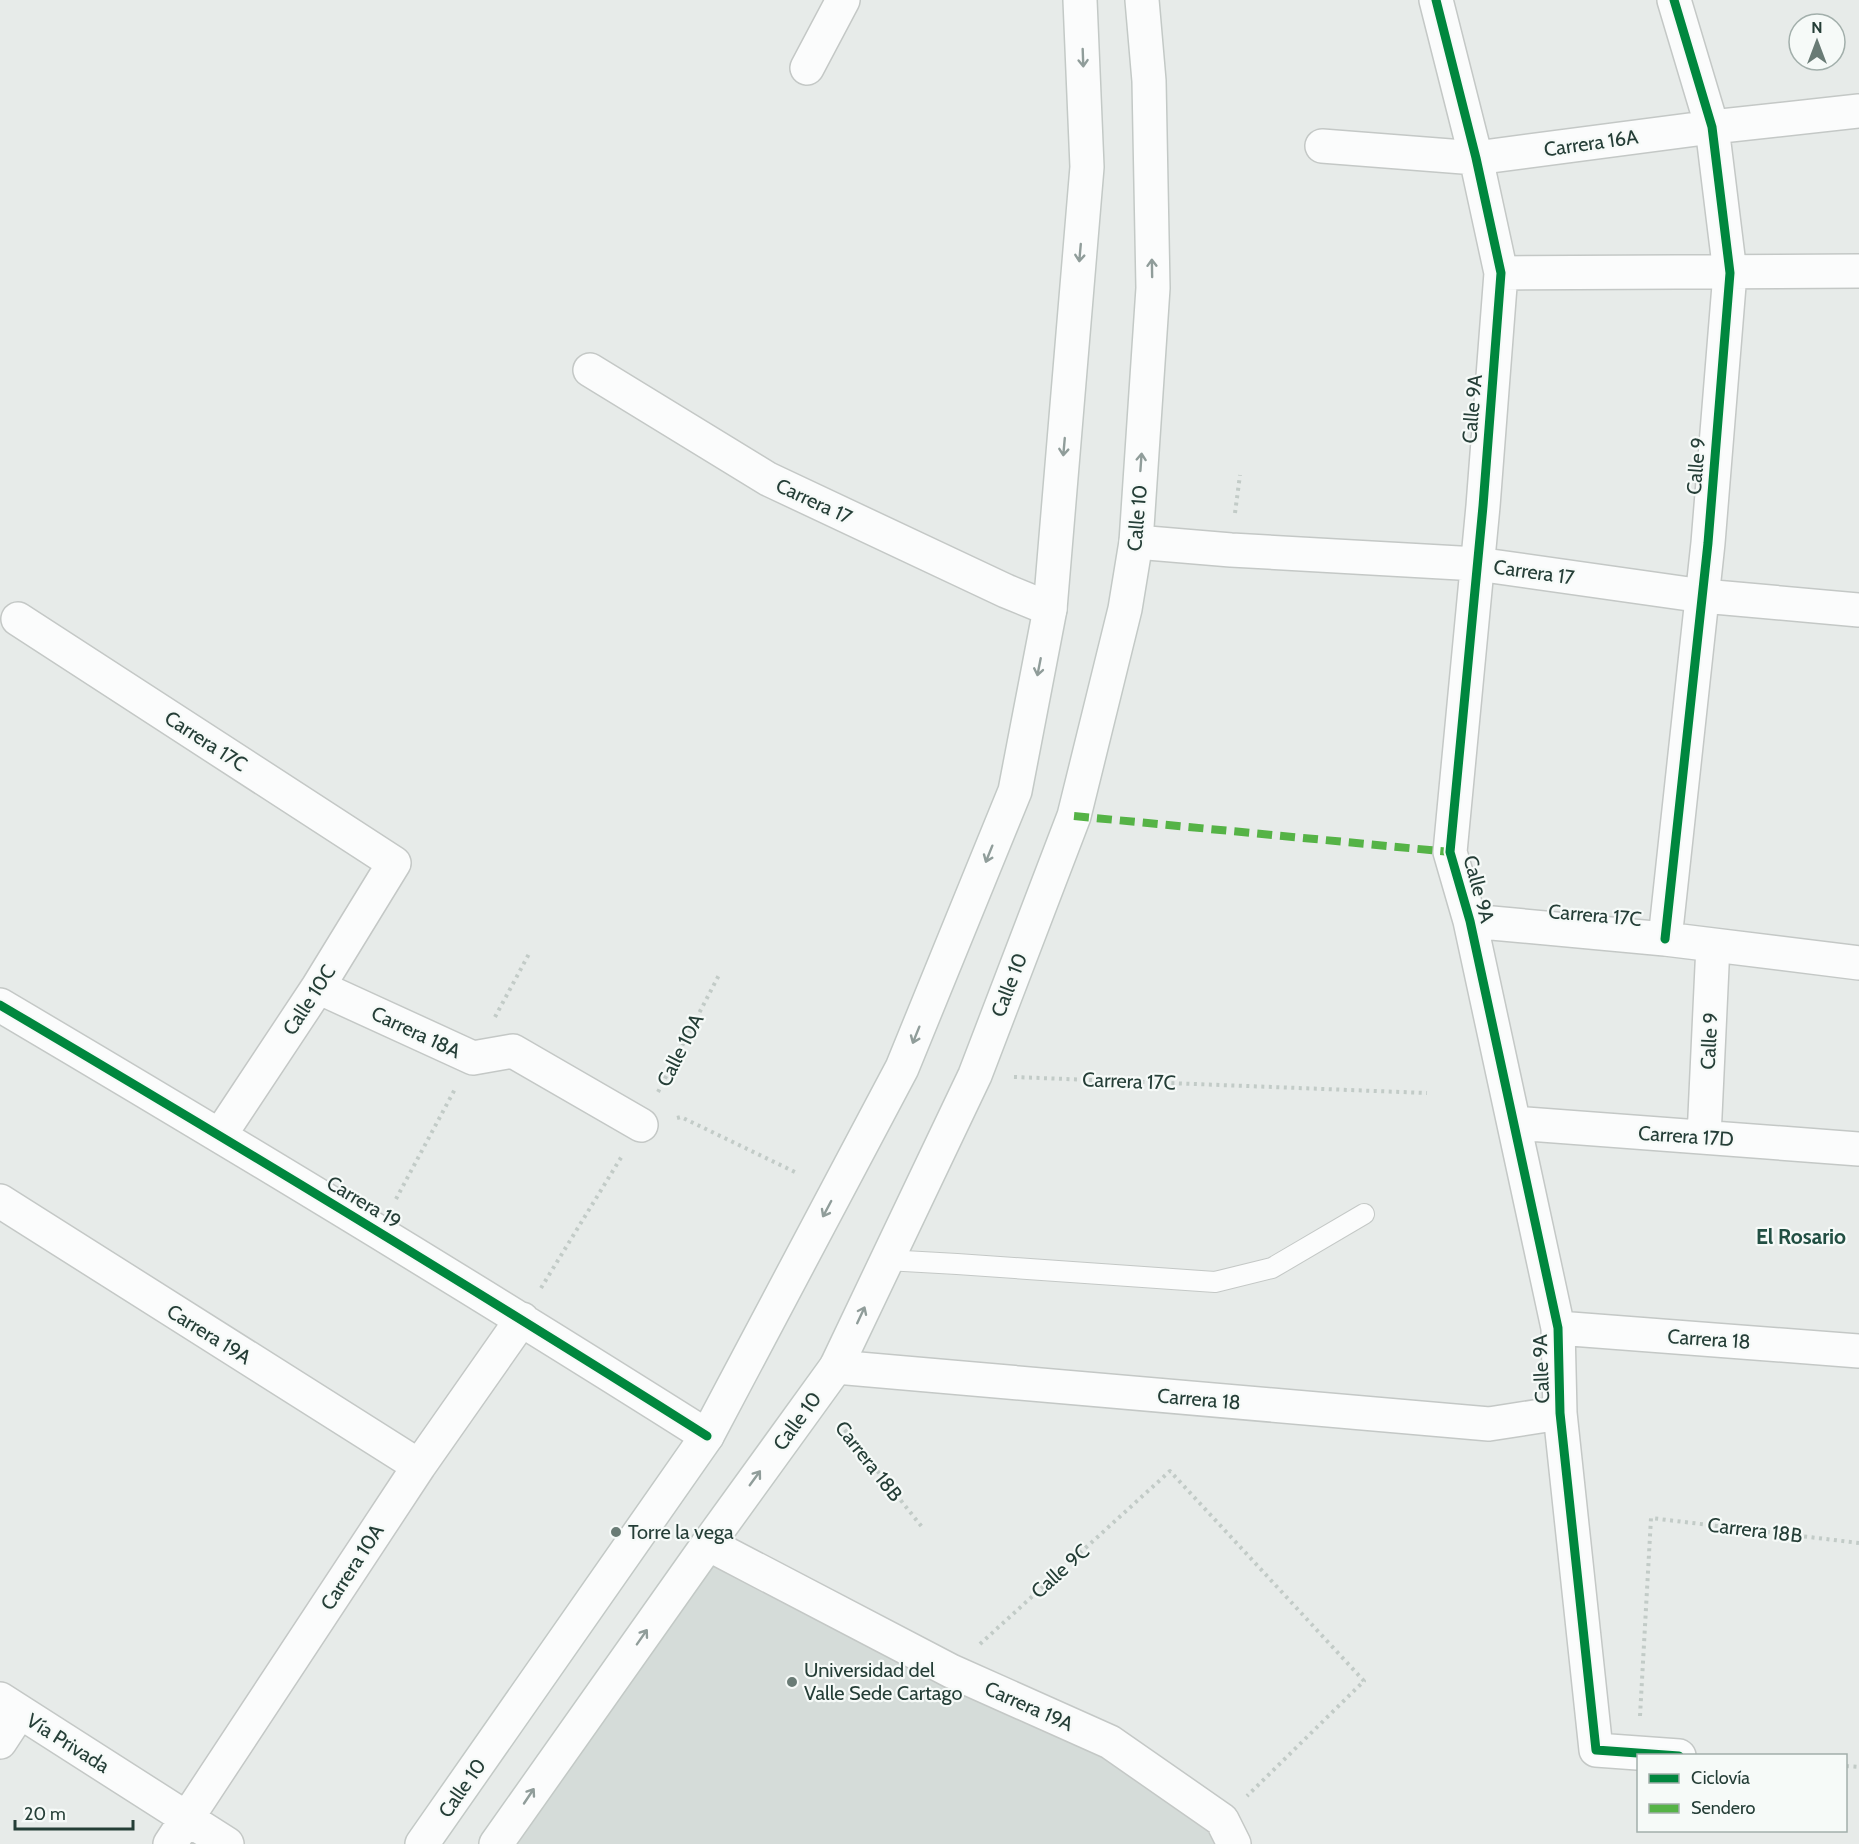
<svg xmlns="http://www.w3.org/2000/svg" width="1859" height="1844" font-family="Cabin,sans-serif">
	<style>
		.built { fill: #d5dcd9 }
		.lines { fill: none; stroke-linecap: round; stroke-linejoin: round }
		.lane-casing { stroke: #c4c8c6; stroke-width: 22 }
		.street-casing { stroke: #c4c8c6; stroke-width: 36 }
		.secondary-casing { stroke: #c3c9c6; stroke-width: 36 }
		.path { stroke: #c2cbc7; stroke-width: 4; stroke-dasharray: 3 4.5; stroke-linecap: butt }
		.lane { stroke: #fbfcfc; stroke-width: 20 }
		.street { stroke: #fbfcfc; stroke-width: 33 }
		.secondary { stroke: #fbfcfc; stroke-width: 33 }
		.quiet { stroke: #55b346; stroke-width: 8; stroke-dasharray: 15 8; stroke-linecap: butt }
		.cycleway-casing { stroke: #f6faf8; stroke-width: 13 }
		.cycleway { stroke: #00873e; stroke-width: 9 }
		.oneway { stroke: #909d9a }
		.poi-dot { fill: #697b75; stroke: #f6faf8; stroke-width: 2 }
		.labels { text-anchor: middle; stroke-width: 4.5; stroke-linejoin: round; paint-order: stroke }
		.street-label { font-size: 20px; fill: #253e37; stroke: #f6faf8 }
		.poi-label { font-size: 20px; fill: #253e37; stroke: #f6faf8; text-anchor: start }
		.neighbourhood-label { font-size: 21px; font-weight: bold; fill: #224f43; stroke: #f6faf8 }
	</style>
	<rect width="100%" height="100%" fill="#e7ebe9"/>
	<path class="built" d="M 708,1544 L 1222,1820 L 1234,1844 L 516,1844 Z"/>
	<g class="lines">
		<g class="lane-casing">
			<path id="lane" d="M 886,1260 L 957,1264 L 1215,1282 L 1272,1268 L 1364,1214"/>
		</g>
		<g class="street-casing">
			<path id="street" d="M 1436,0 L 1476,158 L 1501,273 L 1483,506 L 1450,852 L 1470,921 L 1558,1328 L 1560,1413 L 1596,1750 L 1679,1756
				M 807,68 L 843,0
				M 1322,146 L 1476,158 L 1712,127 L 1859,111
				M 1501,273 L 1859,271
				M 590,370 L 768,479 L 1006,591 L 1050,609
				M 1136,542 L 1231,550 L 1477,564 L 1703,596 L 1859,610
				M 18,619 L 394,863 L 318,987 L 220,1135
				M 1470,921 L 1665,939 L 1859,963
				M 1665,939 L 1708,543 L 1730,273 L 1712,127 L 1674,0
				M 318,987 L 473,1058 L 513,1051 L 641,1125
				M 0,1005 C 237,1145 473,1288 707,1436
				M 1514,1123 L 1859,1149
				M 1704,1137 L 1713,945
				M 0,1201 L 419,1466
				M 1558,1328 L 1859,1351
				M 836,1367 L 1489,1424 L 1560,1413
				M 708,1544 L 951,1671 L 1110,1742 L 1222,1820 L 1234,1844
				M 0,1699 L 227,1844
				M 0,1742 L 19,1713
				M 170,1844 L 419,1466 L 522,1319"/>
		</g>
		<g class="secondary-casing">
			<path id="secondary" d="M 422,1844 L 707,1436 L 902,1068 L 1015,791 L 1050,609 L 1087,167 L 1080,0
				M 496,1844 L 708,1544 L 836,1367 L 975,1075 L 1074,816 L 1125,609 L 1136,542 L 1153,288 L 1149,81 L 1142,0"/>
		</g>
		<path class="path" d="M 1235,513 L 1240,475
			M 495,1017 L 530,952
			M 1014,1077 L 1427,1093
			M 658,1092 L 719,975
			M 677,1118 L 681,1117 L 797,1173
			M 396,1199 L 455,1089
			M 541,1288 L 622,1156
			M 840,1424 L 922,1527
			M 980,1644 L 1170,1471 L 1364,1681 L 1247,1796
			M 1640,1716 L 1651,1518 L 1859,1543
			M 1846,1766 L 1859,1767"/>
		<use href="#lane" class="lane"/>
		<use href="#street" class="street"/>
		<use href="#secondary" class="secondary"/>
		<path class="quiet" d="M 1074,816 L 1450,852"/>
		<g class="cycleway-casing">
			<path id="cycleway" d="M 1436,0 L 1476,158 L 1501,273 L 1483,506 L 1450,852 L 1470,921 L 1558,1328 L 1560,1413 L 1596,1750 L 1679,1756
				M 1665,939 L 1708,543 L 1730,273 L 1712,127 L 1674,0
				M 0,1005 C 237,1145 473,1288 707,1436"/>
		</g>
		<use href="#cycleway" class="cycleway"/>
	</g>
	<defs><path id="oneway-shaft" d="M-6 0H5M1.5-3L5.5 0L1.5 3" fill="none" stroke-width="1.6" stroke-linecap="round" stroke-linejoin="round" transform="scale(1.5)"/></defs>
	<g class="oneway">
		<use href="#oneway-shaft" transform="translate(1083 58) rotate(88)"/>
		<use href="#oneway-shaft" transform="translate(1080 253) rotate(95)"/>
		<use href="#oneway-shaft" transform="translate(1152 268) rotate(-91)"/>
		<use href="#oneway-shaft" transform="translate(1064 447) rotate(95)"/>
		<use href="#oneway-shaft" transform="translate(1141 462) rotate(-86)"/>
		<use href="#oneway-shaft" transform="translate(1039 667) rotate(101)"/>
		<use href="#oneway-shaft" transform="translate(989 854) rotate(112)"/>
		<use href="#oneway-shaft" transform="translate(916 1035) rotate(112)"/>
		<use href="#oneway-shaft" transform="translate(827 1209) rotate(118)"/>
		<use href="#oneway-shaft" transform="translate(861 1315) rotate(-65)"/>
		<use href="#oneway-shaft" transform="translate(755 1478) rotate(-54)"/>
		<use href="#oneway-shaft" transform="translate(642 1637) rotate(-55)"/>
		<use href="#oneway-shaft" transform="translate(529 1796) rotate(-56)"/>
	</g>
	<g class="poi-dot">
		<circle cx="616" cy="1532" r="6"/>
		<circle cx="792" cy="1682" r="6"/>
	</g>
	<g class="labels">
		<g class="street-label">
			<text transform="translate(1591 143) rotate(-8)" y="7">Carrera 16A</text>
			<text transform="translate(1472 409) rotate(-85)" y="7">Calle 9A</text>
			<text transform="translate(1696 466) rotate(-85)" y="7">Calle 9</text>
			<text transform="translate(814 501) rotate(25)" y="7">Carrera 17</text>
			<text transform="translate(1137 518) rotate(-85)" y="7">Calle 10</text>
			<text transform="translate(1534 572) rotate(8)" y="7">Carrera 17</text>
			<text transform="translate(206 741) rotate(33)" y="7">Carrera 17C</text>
			<text transform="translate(1479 889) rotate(75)" y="7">Calle 9A</text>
			<text transform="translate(1595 915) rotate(5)" y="7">Carrera 17C</text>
			<text transform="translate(1009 985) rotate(-69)" y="7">Calle 10</text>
			<text transform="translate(309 1000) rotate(-57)" y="7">Calle 10C</text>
			<text transform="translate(416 1032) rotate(25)" y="7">Carrera 18A</text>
			<text transform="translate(1709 1041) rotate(-87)" y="7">Calle 9</text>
			<text transform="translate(680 1050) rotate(-63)" y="7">Calle 10A</text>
			<text transform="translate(1129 1081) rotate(2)" y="7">Carrera 17C</text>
			<text transform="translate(1686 1136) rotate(4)" y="7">Carrera 17D</text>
			<text transform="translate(364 1202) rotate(31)" y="7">Carrera 19</text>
			<text transform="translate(209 1334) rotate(32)" y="7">Carrera 19A</text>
			<text transform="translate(1709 1339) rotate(4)" y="7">Carrera 18</text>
			<text transform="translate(1541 1369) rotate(-92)" y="7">Calle 9A</text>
			<text transform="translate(1199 1399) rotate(5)" y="7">Carrera 18</text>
			<text transform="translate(797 1421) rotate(-54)" y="7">Calle 10</text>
			<text transform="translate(869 1461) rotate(52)" y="7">Carrera 18B</text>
			<text transform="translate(1755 1530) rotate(7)" y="7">Carrera 18B</text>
			<text transform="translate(352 1567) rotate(-57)" y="7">Carrera 10A</text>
			<text transform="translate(1060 1571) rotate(-42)" y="7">Calle 9C</text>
			<text transform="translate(1029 1706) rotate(24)" y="7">Carrera 19A</text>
			<text transform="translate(68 1743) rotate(32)" y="7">Vía Privada</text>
			<text transform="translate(462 1788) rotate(-55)" y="7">Calle 10</text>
		</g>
		<g class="poi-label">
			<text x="628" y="1539">Torre la vega</text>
			<text x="804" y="1677">Universidad del<tspan x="804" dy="23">Valle Sede Cartago</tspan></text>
		</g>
		<g class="neighbourhood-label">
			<text x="1801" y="1244">El Rosario</text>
		</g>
	</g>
	<rect x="1637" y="1754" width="210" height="78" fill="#f6faf8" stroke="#a2afab" stroke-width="1.5"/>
	<rect x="1649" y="1774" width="30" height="9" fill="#00873e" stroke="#a2afab" stroke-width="1.5"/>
	<text x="1691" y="1784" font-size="18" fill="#253e37">Ciclovía</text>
	<rect x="1649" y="1804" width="30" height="9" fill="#55b346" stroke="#a2afab" stroke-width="1.5"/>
	<text x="1691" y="1814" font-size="18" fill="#253e37">Sendero</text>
	<g transform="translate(1817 42)"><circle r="28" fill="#f6faf8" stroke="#a2afab" stroke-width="1.5"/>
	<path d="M0-4.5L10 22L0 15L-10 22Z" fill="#697b75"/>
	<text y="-9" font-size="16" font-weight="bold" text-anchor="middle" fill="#253e37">N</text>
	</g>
	<path d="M15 1820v9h118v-9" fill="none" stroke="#253e37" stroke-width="3"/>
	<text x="24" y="1820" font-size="18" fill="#253e37" stroke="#f6faf8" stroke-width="4.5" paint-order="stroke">20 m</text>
</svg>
